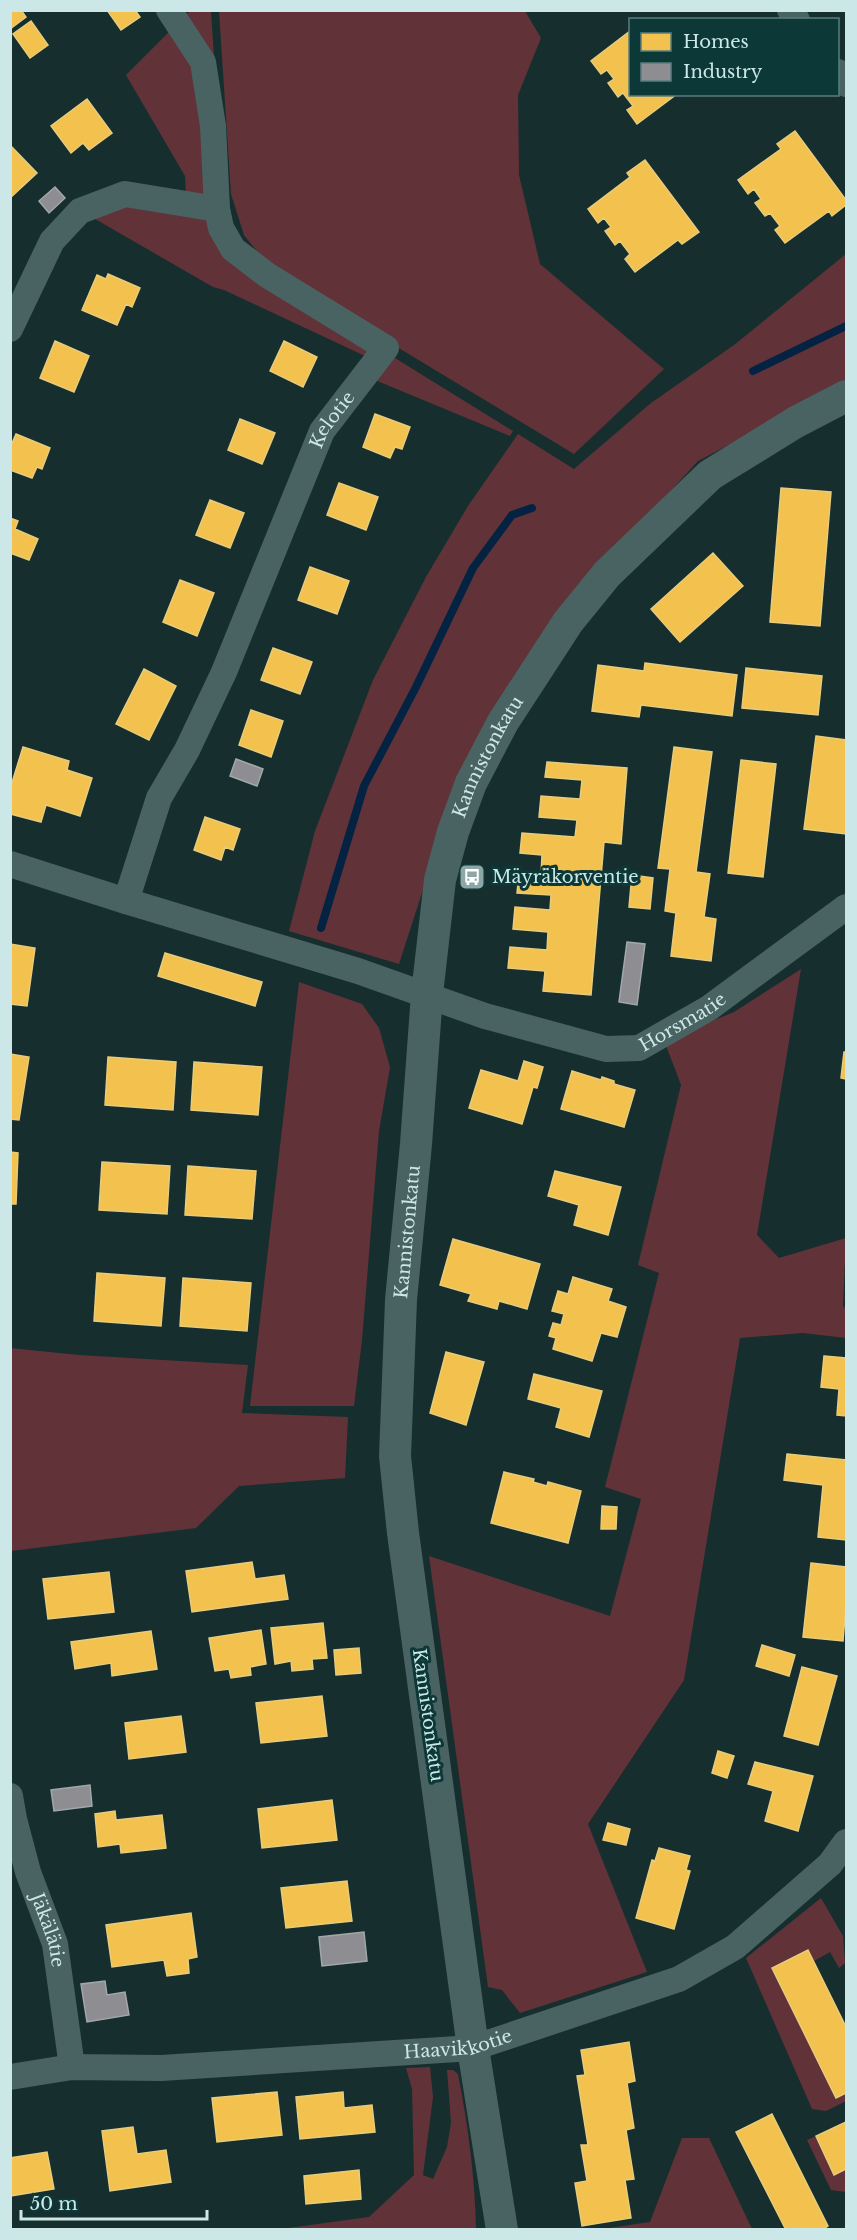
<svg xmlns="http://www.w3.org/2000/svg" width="857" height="2240" font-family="'Libre Baskerville',serif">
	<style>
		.green { fill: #613338 }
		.homes { fill: #f2c14e; stroke: #e7cc7c; stroke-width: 1.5 }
		.industry { fill: #8d8d92; stroke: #a0a8ac; stroke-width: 1.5 }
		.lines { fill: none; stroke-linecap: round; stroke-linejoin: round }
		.stream { stroke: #042242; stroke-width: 8 }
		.minor { stroke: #496262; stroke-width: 26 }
		.tertiary { stroke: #496262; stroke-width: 32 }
		.labels { text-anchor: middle; stroke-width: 6; stroke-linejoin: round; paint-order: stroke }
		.street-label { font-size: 18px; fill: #cce7e7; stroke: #0d3838 }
		.poi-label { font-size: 18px; fill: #cce7e7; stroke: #0d3838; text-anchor: start }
	</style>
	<rect width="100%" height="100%" fill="#172e2e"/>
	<path class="green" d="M 190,11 L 211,11 L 218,119 L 234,239 L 261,275 L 513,431 L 510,436 L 370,378 L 380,363 L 224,290 L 213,287 L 83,212 L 186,194 L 185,176 L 126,75 Z
		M 219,11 L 525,11 L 541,38 L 518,95 L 519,175 L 540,264 L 664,369 L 574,454 L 273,272 L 244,235 L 231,194 Z
		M 846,254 L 846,383 L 698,461 L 558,614 L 461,772 L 399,964 L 289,931 L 315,831 L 373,680 L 426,577 L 468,506 L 518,434 L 574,469 L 651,403 L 734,345 Z
		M 801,969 L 757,1235 L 779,1258 L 846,1238 L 843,1306 L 846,1309 L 846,1338 L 803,1333 L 740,1338 L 684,1680 L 588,1824 L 647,1972 L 520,2013 L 502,1990 L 488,1987 L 429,1556 L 610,1616 L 641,1499 L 605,1487 L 659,1273 L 638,1265 L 681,1085 L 662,1035 L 690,1030 L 734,1012 Z
		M 299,982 L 362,1004 L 379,1028 L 390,1067 L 379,1131 L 362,1340 L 354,1406 L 250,1406 Z
		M 10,1348 L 79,1355 L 248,1365 L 242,1413 L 348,1417 L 345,1478 L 239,1486 L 196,1528 L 11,1551 Z
		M 821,1898 L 843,1936 L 845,1963 L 839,1968 L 830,1952 L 814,1961 L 808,1950 L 772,1968 L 836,2097 L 846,2093 L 846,2101 L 826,2111 L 812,2109 L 746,1958 Z
		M 430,2067 L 433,2097 L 423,2175 L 433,2179 L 447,2147 L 451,2123 L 447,2070 L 453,2070 L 458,2074 C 468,2125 475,2177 476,2229 L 281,2229 L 369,2217 L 414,2175 L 412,2089 L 406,2068 Z
		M 816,2136 L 834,2175 L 846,2169 L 846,2192 L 831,2190 L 807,2140 Z
		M 682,2138 L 709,2138 L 752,2229 L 602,2229 L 650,2222 Z"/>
	<path class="homes" d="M 10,10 L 21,10 L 26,17 L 10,29 Z
		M 107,10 L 135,10 L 140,17 L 121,30 Z
		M 31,21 L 48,45 L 30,58 L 13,34 Z
		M 630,31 L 630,94 L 677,94 L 637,124 L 627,110 L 633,106 L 623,93 L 618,97 L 608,83 L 614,79 L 607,70 L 601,74 L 591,61 Z
		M 87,99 L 112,133 L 89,150 L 83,143 L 71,153 L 51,126 Z
		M 795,131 L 846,200 L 846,205 L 832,216 L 829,211 L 785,243 L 775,230 L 780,226 L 770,213 L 765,216 L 755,203 L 761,199 L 754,189 L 748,194 L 738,180 L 781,149 L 777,144 Z
		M 10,145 L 37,173 L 10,198 Z
		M 645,160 L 699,232 L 682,244 L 678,240 L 635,272 L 625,259 L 630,254 L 620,241 L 615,245 L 605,231 L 611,227 L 604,218 L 598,223 L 588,209 L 630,177 L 627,173 Z
		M 108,274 L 140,288 L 132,307 L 126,304 L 117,325 L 82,310 L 97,275 L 106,279 Z
		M 55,341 L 89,356 L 74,392 L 40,378 Z
		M 284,341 L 317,357 L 303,387 L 270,371 Z
		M 375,414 L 410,427 L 402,449 L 395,447 L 390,458 L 363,447 Z
		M 240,419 L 275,433 L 262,464 L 228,450 Z
		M 16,434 L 50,448 L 42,469 L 37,467 L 32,478 L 10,470 L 10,448 Z
		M 339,483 L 378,497 L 366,530 L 327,515 Z
		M 781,488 L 831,492 L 820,626 L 770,622 Z
		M 210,500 L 244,513 L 230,548 L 196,535 Z
		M 10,518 L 18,521 L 15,529 L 38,539 L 29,560 L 10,553 Z
		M 713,553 L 743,586 L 680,642 L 651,609 Z
		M 310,567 L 349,581 L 337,614 L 298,600 Z
		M 180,580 L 214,593 L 197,636 L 163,622 Z
		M 273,648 L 312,662 L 300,694 L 261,680 Z
		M 645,663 L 737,675 L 732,716 L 641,705 L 639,717 L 592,711 L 598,665 L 644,671 Z
		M 746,668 L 822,676 L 818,715 L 742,708 Z
		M 144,669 L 176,686 L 149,740 L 116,724 Z
		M 251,710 L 283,721 L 271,757 L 239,745 Z
		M 816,736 L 846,740 L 846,834 L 804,829 Z
		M 23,747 L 69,761 L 67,770 L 92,778 L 80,816 L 46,805 L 41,822 L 10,814 L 10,789 Z
		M 674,747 L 712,752 L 696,872 L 710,874 L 704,917 L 716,919 L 711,961 L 671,956 L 676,913 L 665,911 L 670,869 L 658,868 Z
		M 741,760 L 776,764 L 763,877 L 728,873 Z
		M 547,762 L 627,768 L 621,844 L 604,842 L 591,995 L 543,991 L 545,971 L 508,968 L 510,947 L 547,950 L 548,932 L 513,929 L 515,907 L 550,910 L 551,895 L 517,893 L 519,874 L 541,876 L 542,855 L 520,853 L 522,833 L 575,837 L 577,820 L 539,817 L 541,796 L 580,799 L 582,780 L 545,777 Z
		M 205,817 L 240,829 L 233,850 L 225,847 L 221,860 L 194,850 Z
		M 639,876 L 653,878 L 650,909 L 629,907 L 631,885 L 638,885 Z
		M 10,944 L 35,948 L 27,1006 L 10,1004 Z
		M 165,953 L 262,982 L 255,1006 L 158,976 Z
		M 844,1052 L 846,1052 L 846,1079 L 841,1078 Z
		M 10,1054 L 29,1057 L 19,1120 L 10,1119 Z
		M 108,1057 L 176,1062 L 173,1110 L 105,1105 Z
		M 524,1061 L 543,1067 L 537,1088 L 533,1087 L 522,1124 L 469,1108 L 481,1070 L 518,1081 Z
		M 194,1062 L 262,1067 L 258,1115 L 191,1110 Z
		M 572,1071 L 601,1080 L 602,1077 L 614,1081 L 614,1084 L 635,1090 L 624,1127 L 561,1109 Z
		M 10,1152 L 18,1153 L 16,1204 L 10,1204 Z
		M 102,1162 L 170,1166 L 167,1214 L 99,1210 Z
		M 188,1166 L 256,1171 L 252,1219 L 185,1215 Z
		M 555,1171 L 621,1187 L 608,1235 L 574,1225 L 579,1205 L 548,1196 Z
		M 453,1239 L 540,1264 L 527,1309 L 499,1301 L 497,1309 L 468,1301 L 471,1294 L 440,1285 Z
		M 97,1273 L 165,1278 L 161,1326 L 94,1321 Z
		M 573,1277 L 612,1289 L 608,1301 L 626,1307 L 617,1337 L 601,1333 L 592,1361 L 553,1349 L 556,1338 L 549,1336 L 553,1323 L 561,1325 L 564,1314 L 552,1311 L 558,1291 L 568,1294 Z
		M 183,1278 L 251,1283 L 247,1331 L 180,1326 Z
		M 446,1352 L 484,1362 L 466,1425 L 430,1413 Z
		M 824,1356 L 846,1358 L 846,1416 L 837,1415 L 839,1389 L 821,1387 Z
		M 534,1374 L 602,1391 L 589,1437 L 556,1427 L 561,1408 L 528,1399 Z
		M 787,1454 L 846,1460 L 846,1540 L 818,1537 L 823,1485 L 784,1480 Z
		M 504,1472 L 534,1479 L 533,1482 L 547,1486 L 548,1482 L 581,1491 L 568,1543 L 491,1523 Z
		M 602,1506 L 617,1507 L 616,1529 L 601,1529 Z
		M 252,1562 L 255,1579 L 284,1575 L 288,1599 L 192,1612 L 186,1571 Z
		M 811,1563 L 846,1567 L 846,1604 L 843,1641 L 803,1637 Z
		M 109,1572 L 114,1612 L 48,1619 L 43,1579 Z
		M 323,1623 L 327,1658 L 312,1659 L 313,1669 L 292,1671 L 291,1661 L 275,1664 L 271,1628 Z
		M 261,1630 L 266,1664 L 250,1667 L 251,1675 L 231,1678 L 229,1669 L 215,1671 L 209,1638 Z
		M 151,1631 L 157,1669 L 112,1676 L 111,1663 L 75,1669 L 71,1642 Z
		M 762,1645 L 795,1655 L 789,1676 L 756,1666 Z
		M 359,1648 L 361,1673 L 336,1675 L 334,1650 Z
		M 802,1667 L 837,1676 L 818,1745 L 784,1736 Z
		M 322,1696 L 327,1736 L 261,1743 L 256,1703 Z
		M 181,1716 L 186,1752 L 129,1759 L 125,1723 Z
		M 718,1751 L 734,1756 L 727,1778 L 712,1773 Z
		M 755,1762 L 813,1776 L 798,1831 L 765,1821 L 773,1791 L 748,1784 Z
		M 332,1800 L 337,1840 L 262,1848 L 258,1809 Z
		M 115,1811 L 116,1820 L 162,1815 L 166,1848 L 121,1853 L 120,1844 L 98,1847 L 95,1814 Z
		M 608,1823 L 630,1829 L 626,1845 L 603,1840 Z
		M 659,1848 L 690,1856 L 686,1870 L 690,1871 L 674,1929 L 636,1918 L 652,1860 L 655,1861 Z
		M 347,1881 L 352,1921 L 286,1928 L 281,1888 Z
		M 191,1913 L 197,1957 L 188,1959 L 189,1973 L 167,1976 L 164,1960 L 112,1967 L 106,1925 Z
		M 808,1950 L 846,2027 L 846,2093 L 836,2098 L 772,1968 Z
		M 629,2042 L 635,2081 L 627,2083 L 634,2128 L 626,2130 L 634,2179 L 625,2180 L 631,2218 L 582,2226 L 575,2183 L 587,2181 L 581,2145 L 588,2145 L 577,2076 L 585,2075 L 581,2050 Z
		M 277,2092 L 282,2135 L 217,2142 L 212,2098 Z
		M 343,2092 L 344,2108 L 372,2105 L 375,2132 L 300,2139 L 296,2097 Z
		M 772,2114 L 828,2226 L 822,2230 L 786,2230 L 736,2132 Z
		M 846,2122 L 846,2169 L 834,2175 L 816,2136 Z
		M 133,2127 L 137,2154 L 166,2150 L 171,2182 L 110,2191 L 102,2131 Z
		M 47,2152 L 54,2189 L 10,2196 L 10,2158 Z
		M 359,2170 L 361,2199 L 306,2204 L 304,2176 Z"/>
	<path class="industry" d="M 55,187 L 65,198 L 49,213 L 39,201 Z
		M 236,759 L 263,769 L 257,786 L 230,776 Z
		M 627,942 L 645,944 L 637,1005 L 619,1002 Z
		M 90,1785 L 92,1806 L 54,1811 L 51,1790 Z
		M 364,1932 L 367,1961 L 322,1966 L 319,1937 Z
		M 105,1981 L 107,1995 L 125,1992 L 129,2015 L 87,2022 L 81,1984 Z"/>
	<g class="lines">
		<path class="stream" d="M 753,371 L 846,326
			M 321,928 L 364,786 L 416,687 L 473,568 L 512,515 L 532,508"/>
		<g class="minor">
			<path d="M 790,10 L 797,20"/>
			<path d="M 838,72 L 846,84"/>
			<path d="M 10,329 L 52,241 L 80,211 L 125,194 L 217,209"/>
			<path id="s1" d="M 10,864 L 126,901 L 358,971 L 485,1016 L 606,1049 L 639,1048 L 709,1008 L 846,907"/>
			<path id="s2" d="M 126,901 L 159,798 L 187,750 L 224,672 L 322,431 L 386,348 L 267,275 L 233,249 L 221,228 L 217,209 L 213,126 L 203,62 L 169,10"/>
			<path id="s3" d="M 10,1796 L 14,1819 L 28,1872 L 55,1944 L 72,2067"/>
			<path id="s4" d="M 10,2077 L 72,2067 L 161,2068 L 473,2048 L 679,1979 L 735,1947 L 830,1864 L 846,1842"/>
		</g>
		<path class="tertiary" id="s5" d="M 502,2230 L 473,2048 L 403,1533 L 395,1456 L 401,1300 L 416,1144 L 427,994 L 440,880 L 453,832 L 471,783 L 503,722 L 568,622 L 607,574 L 710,475 L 796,422 L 846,396"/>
	</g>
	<defs>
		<g id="bus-square" transform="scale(1.35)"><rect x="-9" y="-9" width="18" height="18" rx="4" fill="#8da6a6" stroke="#0d3838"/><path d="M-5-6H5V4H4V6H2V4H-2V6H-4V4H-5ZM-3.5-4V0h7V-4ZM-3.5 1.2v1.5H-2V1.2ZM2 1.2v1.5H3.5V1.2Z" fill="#fff"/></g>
	</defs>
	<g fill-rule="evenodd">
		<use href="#bus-square" x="472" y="877"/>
	</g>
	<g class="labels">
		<g class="street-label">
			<text dy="6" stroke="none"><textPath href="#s2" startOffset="525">Kelotie</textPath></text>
			<text dy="6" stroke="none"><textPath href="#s5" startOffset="1492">Kannistonkatu</textPath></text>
			<text dy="6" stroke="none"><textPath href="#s1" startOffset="708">Horsmatie</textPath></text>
			<text dy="6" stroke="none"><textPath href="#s5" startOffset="1006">Kannistonkatu</textPath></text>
			<text transform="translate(428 1715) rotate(82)" y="6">Kannistonkatu</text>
			<text dy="6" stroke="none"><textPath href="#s3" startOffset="140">Jäkälätie</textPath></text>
			<text dy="6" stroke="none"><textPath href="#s4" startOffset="450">Haavikkotie</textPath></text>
		</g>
		<g class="poi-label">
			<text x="492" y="883">Mäyräkorventie</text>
		</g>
	</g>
	<rect width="857" height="2240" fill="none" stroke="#cce7e7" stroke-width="24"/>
	<rect x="629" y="18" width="210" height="78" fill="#0d3838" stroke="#597e7e" stroke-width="1.5"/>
	<rect x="641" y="33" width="30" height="18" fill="#f2c14e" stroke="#597e7e" stroke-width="1.5"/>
	<text x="683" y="48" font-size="18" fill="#cce7e7">Homes</text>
	<rect x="641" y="63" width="30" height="18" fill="#8d8d92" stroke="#597e7e" stroke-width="1.5"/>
	<text x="683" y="78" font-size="18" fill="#cce7e7">Industry</text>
	<path d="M21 2210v9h186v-9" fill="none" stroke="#cce7e7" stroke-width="3"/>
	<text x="30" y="2210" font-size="18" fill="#cce7e7" stroke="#0d3838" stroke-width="4.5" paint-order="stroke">50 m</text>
</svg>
